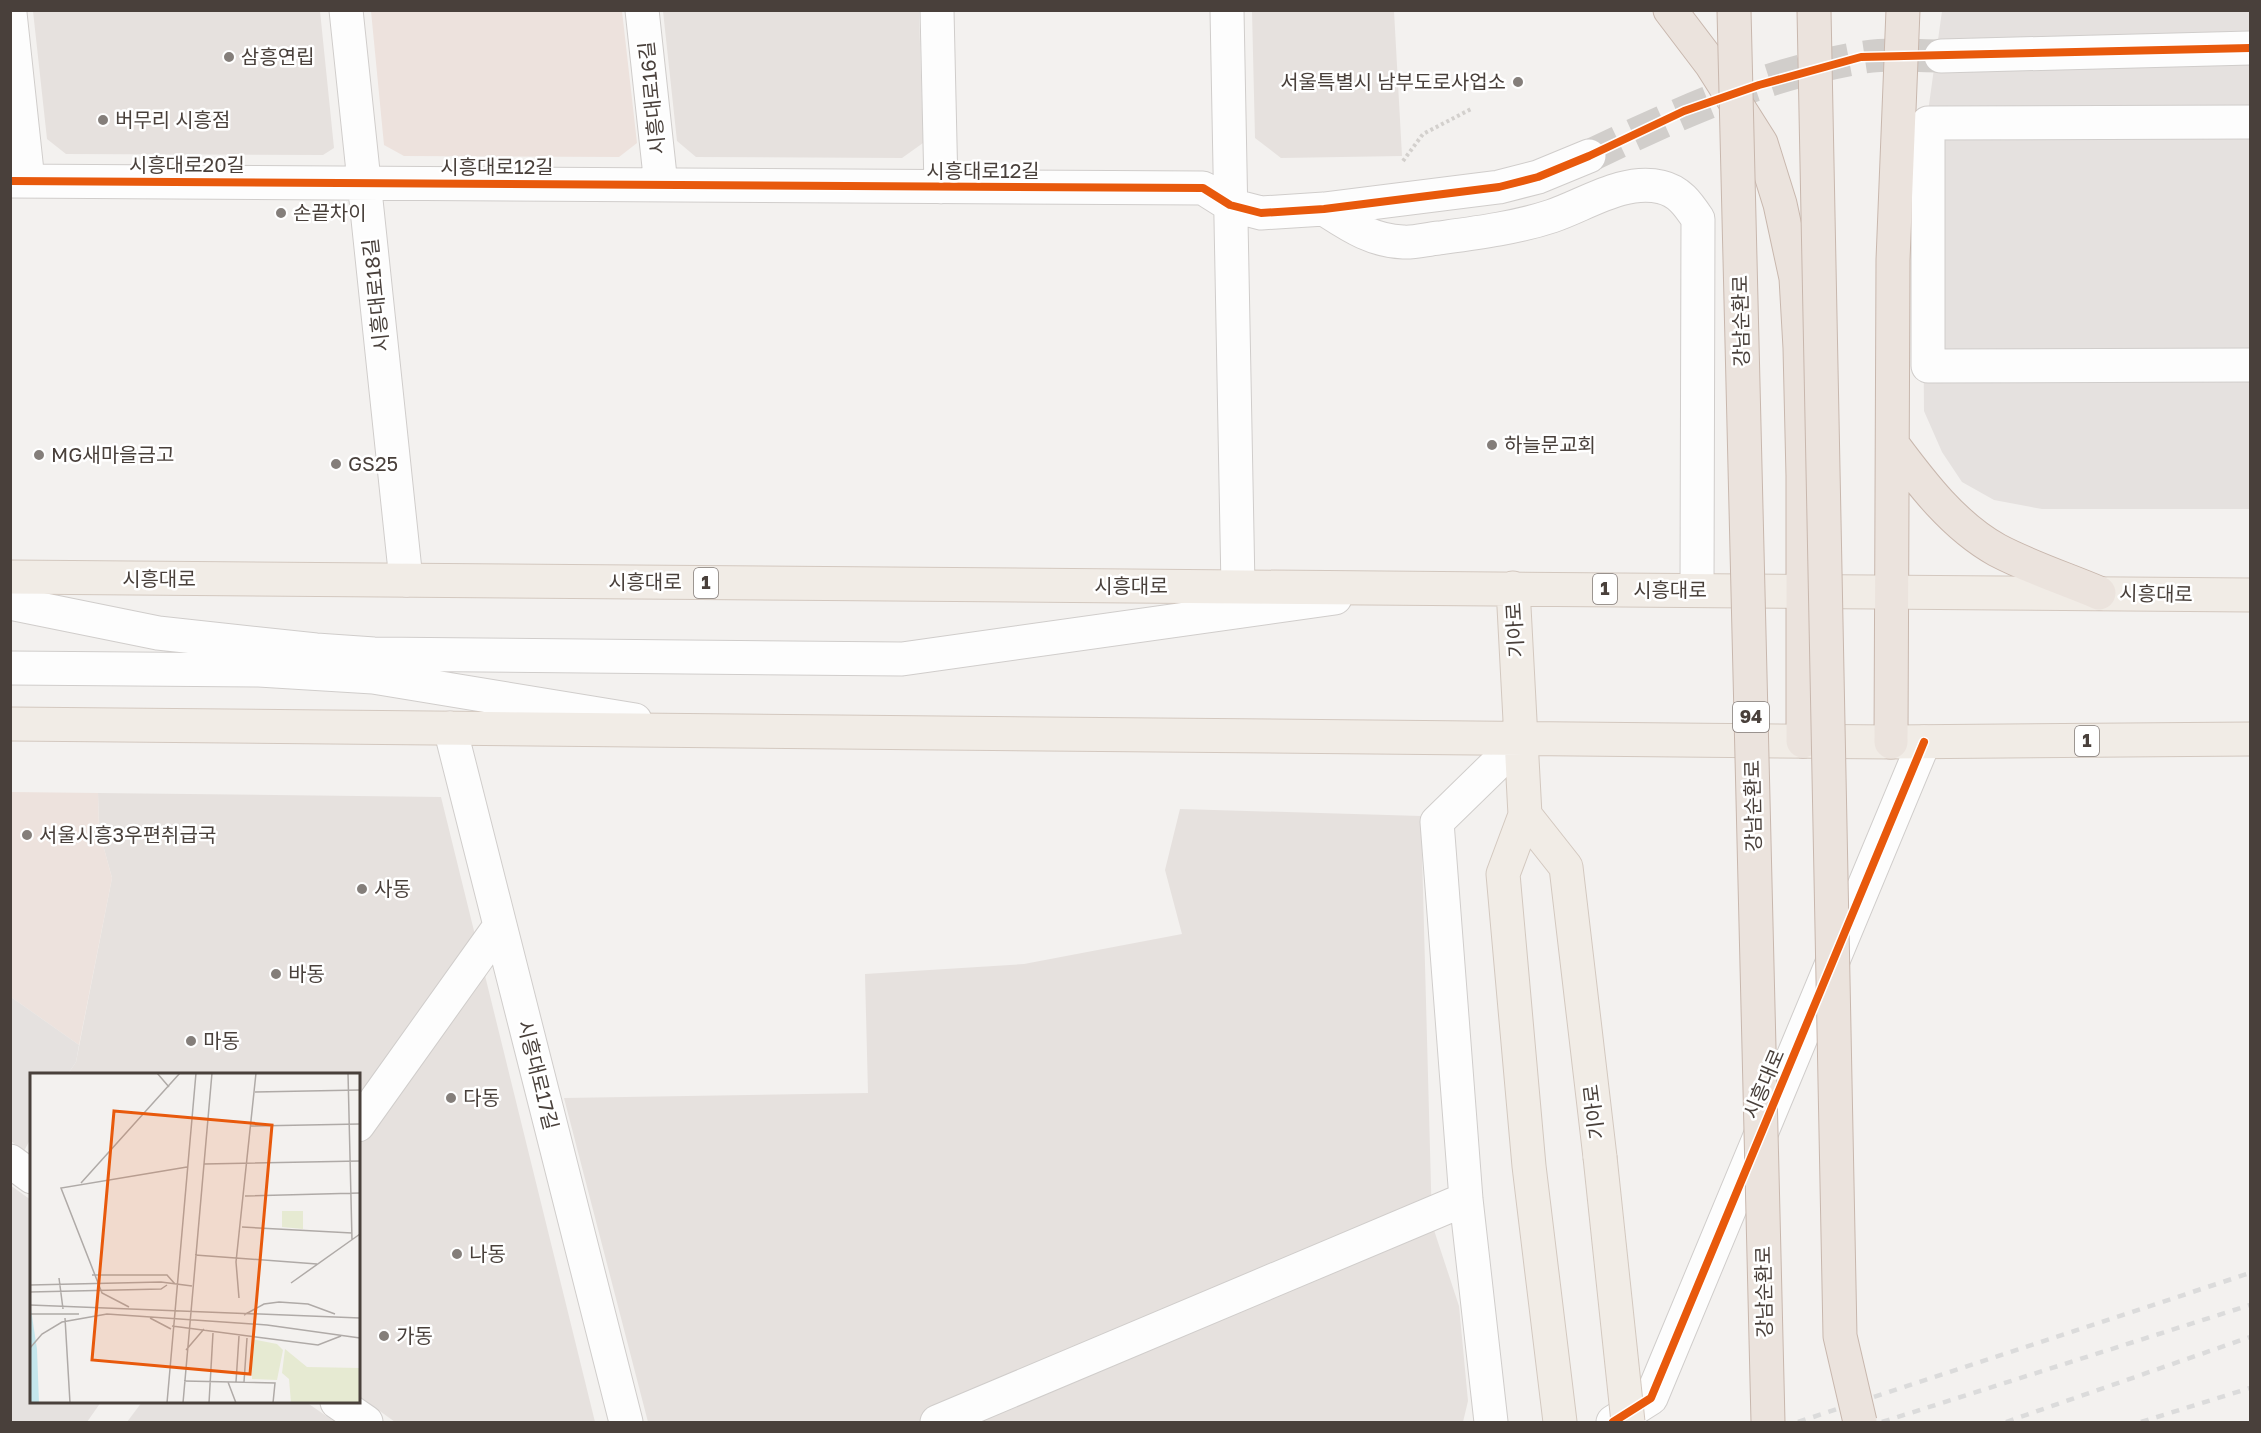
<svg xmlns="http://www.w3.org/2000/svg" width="2261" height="1433" font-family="'Golos Text','Noto Sans KR',sans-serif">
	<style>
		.residential { fill: #e6e1de }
		.commercial { fill: #ede2dd }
		.industrial { fill: #e5e1df }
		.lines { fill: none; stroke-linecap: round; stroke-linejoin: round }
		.minor-tunnel { stroke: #d1cecb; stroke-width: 33; stroke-dasharray: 33 16; stroke-linecap: butt }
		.minor-casing { stroke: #d0cdcb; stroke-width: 35 }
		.major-casing { stroke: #d3c8bf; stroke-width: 35 }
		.highway-casing { stroke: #c8b7ad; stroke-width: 35 }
		.path { stroke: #d3d0cd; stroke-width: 4; stroke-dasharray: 3 3; stroke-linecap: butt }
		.minor { stroke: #fdfdfd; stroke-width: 33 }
		.major { stroke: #f1ece6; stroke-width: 33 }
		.highway { stroke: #ebe3dd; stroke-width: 33 }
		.rail { stroke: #dbdbdb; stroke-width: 4.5; stroke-dasharray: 8 8; stroke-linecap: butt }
		.major-bridge-casing { stroke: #d3c8bf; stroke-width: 35; stroke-linecap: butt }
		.highway-bridge-casing { stroke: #c8b7ad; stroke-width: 35; stroke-linecap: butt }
		.major-bridge { stroke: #f1ece6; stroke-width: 33 }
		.highway-bridge { stroke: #ebe3dd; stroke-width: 33 }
		.cycleway-casing { stroke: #fff; stroke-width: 11 }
		.cycleway { stroke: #e8590c; stroke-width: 8 }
		.poi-dot { fill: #847e7a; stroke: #fff; stroke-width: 2 }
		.labels { text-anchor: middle; stroke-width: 5; stroke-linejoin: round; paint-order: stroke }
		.shield { fill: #fff; stroke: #807976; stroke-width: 1.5 }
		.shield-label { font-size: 18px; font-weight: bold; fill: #49403b }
		.poi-label { font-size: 20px; fill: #49403b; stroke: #fff; text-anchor: start }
		.street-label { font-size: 20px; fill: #49403b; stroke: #fff }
		.inset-road { fill: none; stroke: #afaaa7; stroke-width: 1.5 }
		.view { fill: #e8590c; fill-opacity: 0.15; stroke: #e8590c; stroke-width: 3 }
		.inset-edge { fill: none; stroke: #49403b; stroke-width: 3 }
	</style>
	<rect width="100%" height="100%" fill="#f3f1ef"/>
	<path class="residential" d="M 33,11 L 320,11 L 334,148 L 323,155 L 66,154 L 47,139 Z
		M 663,11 L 919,11 L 923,143 L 902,158 L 696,157 L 677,141 Z
		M 1252,11 L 1394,11 L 1402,156 L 1281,158 L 1255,138 Z
		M 98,793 L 441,797 L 595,1422 L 395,1422 L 359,1396 L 358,1074 L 68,1074 L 76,1062 L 112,878 L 99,830 Z
		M 1180,809 L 1421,816 L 1432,1224 L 1459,1306 L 1468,1401 L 1463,1422 L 648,1422 L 564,1098 L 868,1093 L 865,974 L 1024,964 L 1182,934 L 1165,870 Z"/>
	<path class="commercial" d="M 371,11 L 622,11 L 637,143 L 619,157 L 404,156 L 384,145 Z
		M 11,792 L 98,793 L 99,830 L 112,878 L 79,1045 L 11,997 Z"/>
	<path class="industrial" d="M 1942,11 L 2250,11 L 2250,509 L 2042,509 L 1994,500 L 1962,482 L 1942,452 L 1924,411 L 1922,155 Z
		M 11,997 L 79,1045 L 76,1062 L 68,1074 L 32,1074 L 31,1138 L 24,1151 L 11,1141 Z
		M 10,1185 L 31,1200 L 32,1402 L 101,1402 L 87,1422 L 11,1422 Z
		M 142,1402 L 306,1402 L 335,1422 L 127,1422 Z"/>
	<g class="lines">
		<path class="minor-tunnel" d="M 1589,156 C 1675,115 1764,74 1859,58 C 1885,53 1915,56 1941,56"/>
		<g class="minor-casing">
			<path id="minor" d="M 346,10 L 406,580
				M 642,10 L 661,185
				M 937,10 L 941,187
				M 1227,10 L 1238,587
				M 10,13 L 28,181
				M 1941,56 L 2250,48
				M 2250,122 L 1928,123 L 1928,366 L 2250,365
				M 10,181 L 1203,188 L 1230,205 L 1261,213 L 1324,209 L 1499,187 L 1538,177 L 1589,156
				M 1324,209 C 1349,225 1372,241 1403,242 C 1414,243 1427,239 1439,238 C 1476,233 1516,228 1552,216 C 1585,205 1624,178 1661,187 C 1679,191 1688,204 1698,219 L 1697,590
				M 10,603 L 158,633 L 316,650 L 374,654 L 902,659 L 1335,598
				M 10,668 L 259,670 L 373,677 L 635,720
				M 450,728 L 626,1422
				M 358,1125 L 500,926
				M 10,1161 L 32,1177
				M 337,1402 L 366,1422
				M 937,1422 L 1466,1199
				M 1491,1422 L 1466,1199 L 1437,822 L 1521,740
				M 1613,1422 L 1651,1398 L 1924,742"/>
		</g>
		<g class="major-casing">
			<path id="major" d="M 10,577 L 2250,595
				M 1513,588 L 1525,815 L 1503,874 L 1529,1166 L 1560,1422
				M 10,724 L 1891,742 L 2250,739
				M 1525,815 L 1566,867 L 1600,1157"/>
		</g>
		<g class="highway-casing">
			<path id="highway" d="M 1670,10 L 1711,64 L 1761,143 L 1780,204 L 1796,278 L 1800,348 L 1803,476 L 1803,741
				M 1893,445 C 1922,484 1954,526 1997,550 C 2029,567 2066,579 2099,593
				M 1891,742 L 1893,260 L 1903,10"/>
		</g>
		<path class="path" d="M 1403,161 L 1423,134 L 1473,108"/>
		<use href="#minor" class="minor"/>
		<use href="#major" class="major"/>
		<use href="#highway" class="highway"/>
		<path class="rail" d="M 1798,1422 L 2250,1273
			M 1882,1422 L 2250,1305
			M 2006,1422 L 2250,1337
			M 2141,1422 L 2250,1388"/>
		<g class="major-bridge-casing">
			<path id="major-bridge" d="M 1600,1157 L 1628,1422"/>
		</g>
		<g class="highway-bridge-casing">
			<path id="highway-bridge" d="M 1734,10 L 1768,1422
				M 1814,10 L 1840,1336 L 1860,1422"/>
		</g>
		<use href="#major-bridge" class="major-bridge"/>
		<use href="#highway-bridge" class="highway-bridge"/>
		<g class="cycleway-casing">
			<path id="cycleway" d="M 10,181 L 1203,188 L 1230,205 L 1261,213 L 1324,209 L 1499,187 L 1538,177 L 1589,156 L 1684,111 L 1759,85 L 1861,57 L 2250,48
				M 1613,1422 L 1651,1398 L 1924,742"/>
		</g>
		<use href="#cycleway" class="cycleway"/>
	</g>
	<g class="poi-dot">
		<circle cx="229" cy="57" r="6"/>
		<circle cx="1518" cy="82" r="6"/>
		<circle cx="103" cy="120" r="6"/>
		<circle cx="281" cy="213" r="6"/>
		<circle cx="1492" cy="445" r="6"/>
		<circle cx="39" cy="455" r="6"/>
		<circle cx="336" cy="464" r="6"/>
		<circle cx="27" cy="835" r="6"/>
		<circle cx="362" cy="889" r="6"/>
		<circle cx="276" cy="974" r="6"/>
		<circle cx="191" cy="1041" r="6"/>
		<circle cx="451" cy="1098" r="6"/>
		<circle cx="457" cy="1254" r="6"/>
		<circle cx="384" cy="1336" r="6"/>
	</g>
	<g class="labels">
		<g class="shield">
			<rect x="694" y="568" width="24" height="30" rx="4.5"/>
			<rect x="1593" y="574" width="24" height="30" rx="4.5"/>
			<rect x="1733" y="702" width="36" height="30" rx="4.5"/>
			<rect x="2075" y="726" width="24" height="30" rx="4.5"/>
		</g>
		<g class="shield-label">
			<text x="706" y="589">1</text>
			<text x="1605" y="595">1</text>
			<text x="1751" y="723">94</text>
			<text x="2087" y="747">1</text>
		</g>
		<g class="poi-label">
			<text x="241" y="64">삼흥연립</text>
			<text x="1506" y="89" text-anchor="end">서울특별시 남부도로사업소</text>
			<text x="115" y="127">버무리 시흥점</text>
			<text x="293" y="220">손끝차이</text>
			<text x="1504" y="452">하늘문교회</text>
			<text x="51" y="462">MG새마을금고</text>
			<text x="348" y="471">GS25</text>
			<text x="39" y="842">서울시흥3우편취급국</text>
			<text x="374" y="896">사동</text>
			<text x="288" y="981">바동</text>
			<text x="203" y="1048">마동</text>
			<text x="463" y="1105">다동</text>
			<text x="469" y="1261">나동</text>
			<text x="396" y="1343">가동</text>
		</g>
		<g class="street-label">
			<text transform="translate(652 98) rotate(-96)" y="7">시흥대로16길</text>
			<text x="187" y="172">시흥대로20길</text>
			<text x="497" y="174">시흥대로12길</text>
			<text x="983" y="178">시흥대로12길</text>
			<text transform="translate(376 295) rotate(-96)" y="7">시흥대로18길</text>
			<text transform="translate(1741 321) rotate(-91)" y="7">강남순환로</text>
			<text x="159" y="586">시흥대로</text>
			<text x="645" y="589">시흥대로</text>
			<text x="1131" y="593">시흥대로</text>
			<text x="1670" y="597">시흥대로</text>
			<text transform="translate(2156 594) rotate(1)" y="7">시흥대로</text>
			<text transform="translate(1515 630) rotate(-93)" y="7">기아로</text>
			<text transform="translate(1753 806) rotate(-91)" y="7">강남순환로</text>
			<text transform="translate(538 1075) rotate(76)" y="7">시흥대로17길</text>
			<text transform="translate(1764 1084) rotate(-67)" y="7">시흥대로</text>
			<text transform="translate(1594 1112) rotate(-97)" y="7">기아로</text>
			<text transform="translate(1764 1292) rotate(-91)" y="7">강남순환로</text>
		</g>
	</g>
	<g transform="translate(30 1073)">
		<rect width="330" height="330" fill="#f3f1ef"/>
		<path d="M 252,138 L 273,138 L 273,156 L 252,154 ZM 222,266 L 247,271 L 253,277 L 247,307 L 222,306 ZM 255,276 L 277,294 L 330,295 L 330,330 L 261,330 L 259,306 L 252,300 Z" fill="#e6ead2"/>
		<path d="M 0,230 L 7,276 L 9,330 L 0,330 Z" fill="#c4e6ec"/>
		<path class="inset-road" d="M 127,0 L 139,14M 318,0 L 322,167M 225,19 L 330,17M 221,53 L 330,51M 174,91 L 330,88M 51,110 L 150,0M 215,123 L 330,120M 212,154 L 322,160M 165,182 L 287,191M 62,202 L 137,202 L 145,211M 29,205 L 33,236M 261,210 L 330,161M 0,212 L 131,209 L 162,213M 0,219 L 131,216 L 137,212M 209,225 L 206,189 L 226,0M 0,232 L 330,245M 99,234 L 72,220 L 31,115 L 157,94M 0,241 L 49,241M 214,242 L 234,231 L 249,229 L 278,231 L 305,241M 35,245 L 40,330M 120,245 L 141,256M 142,253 L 288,272 L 311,263M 0,275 L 12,261 L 32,249 L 77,241 L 237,252 L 330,265M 156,277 L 174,256M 154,308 L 245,310 L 243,330M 198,309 L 206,330M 206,309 L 209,263M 214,309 L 217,265M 137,330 L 166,0M 153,330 L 182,0M 179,330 L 183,260"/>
		<path class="view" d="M 84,38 L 242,52 L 220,301 L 62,287 Z"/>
		<rect width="330" height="330" class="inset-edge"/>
	</g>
	<rect width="2261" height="1433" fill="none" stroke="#49403b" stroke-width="24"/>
</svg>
